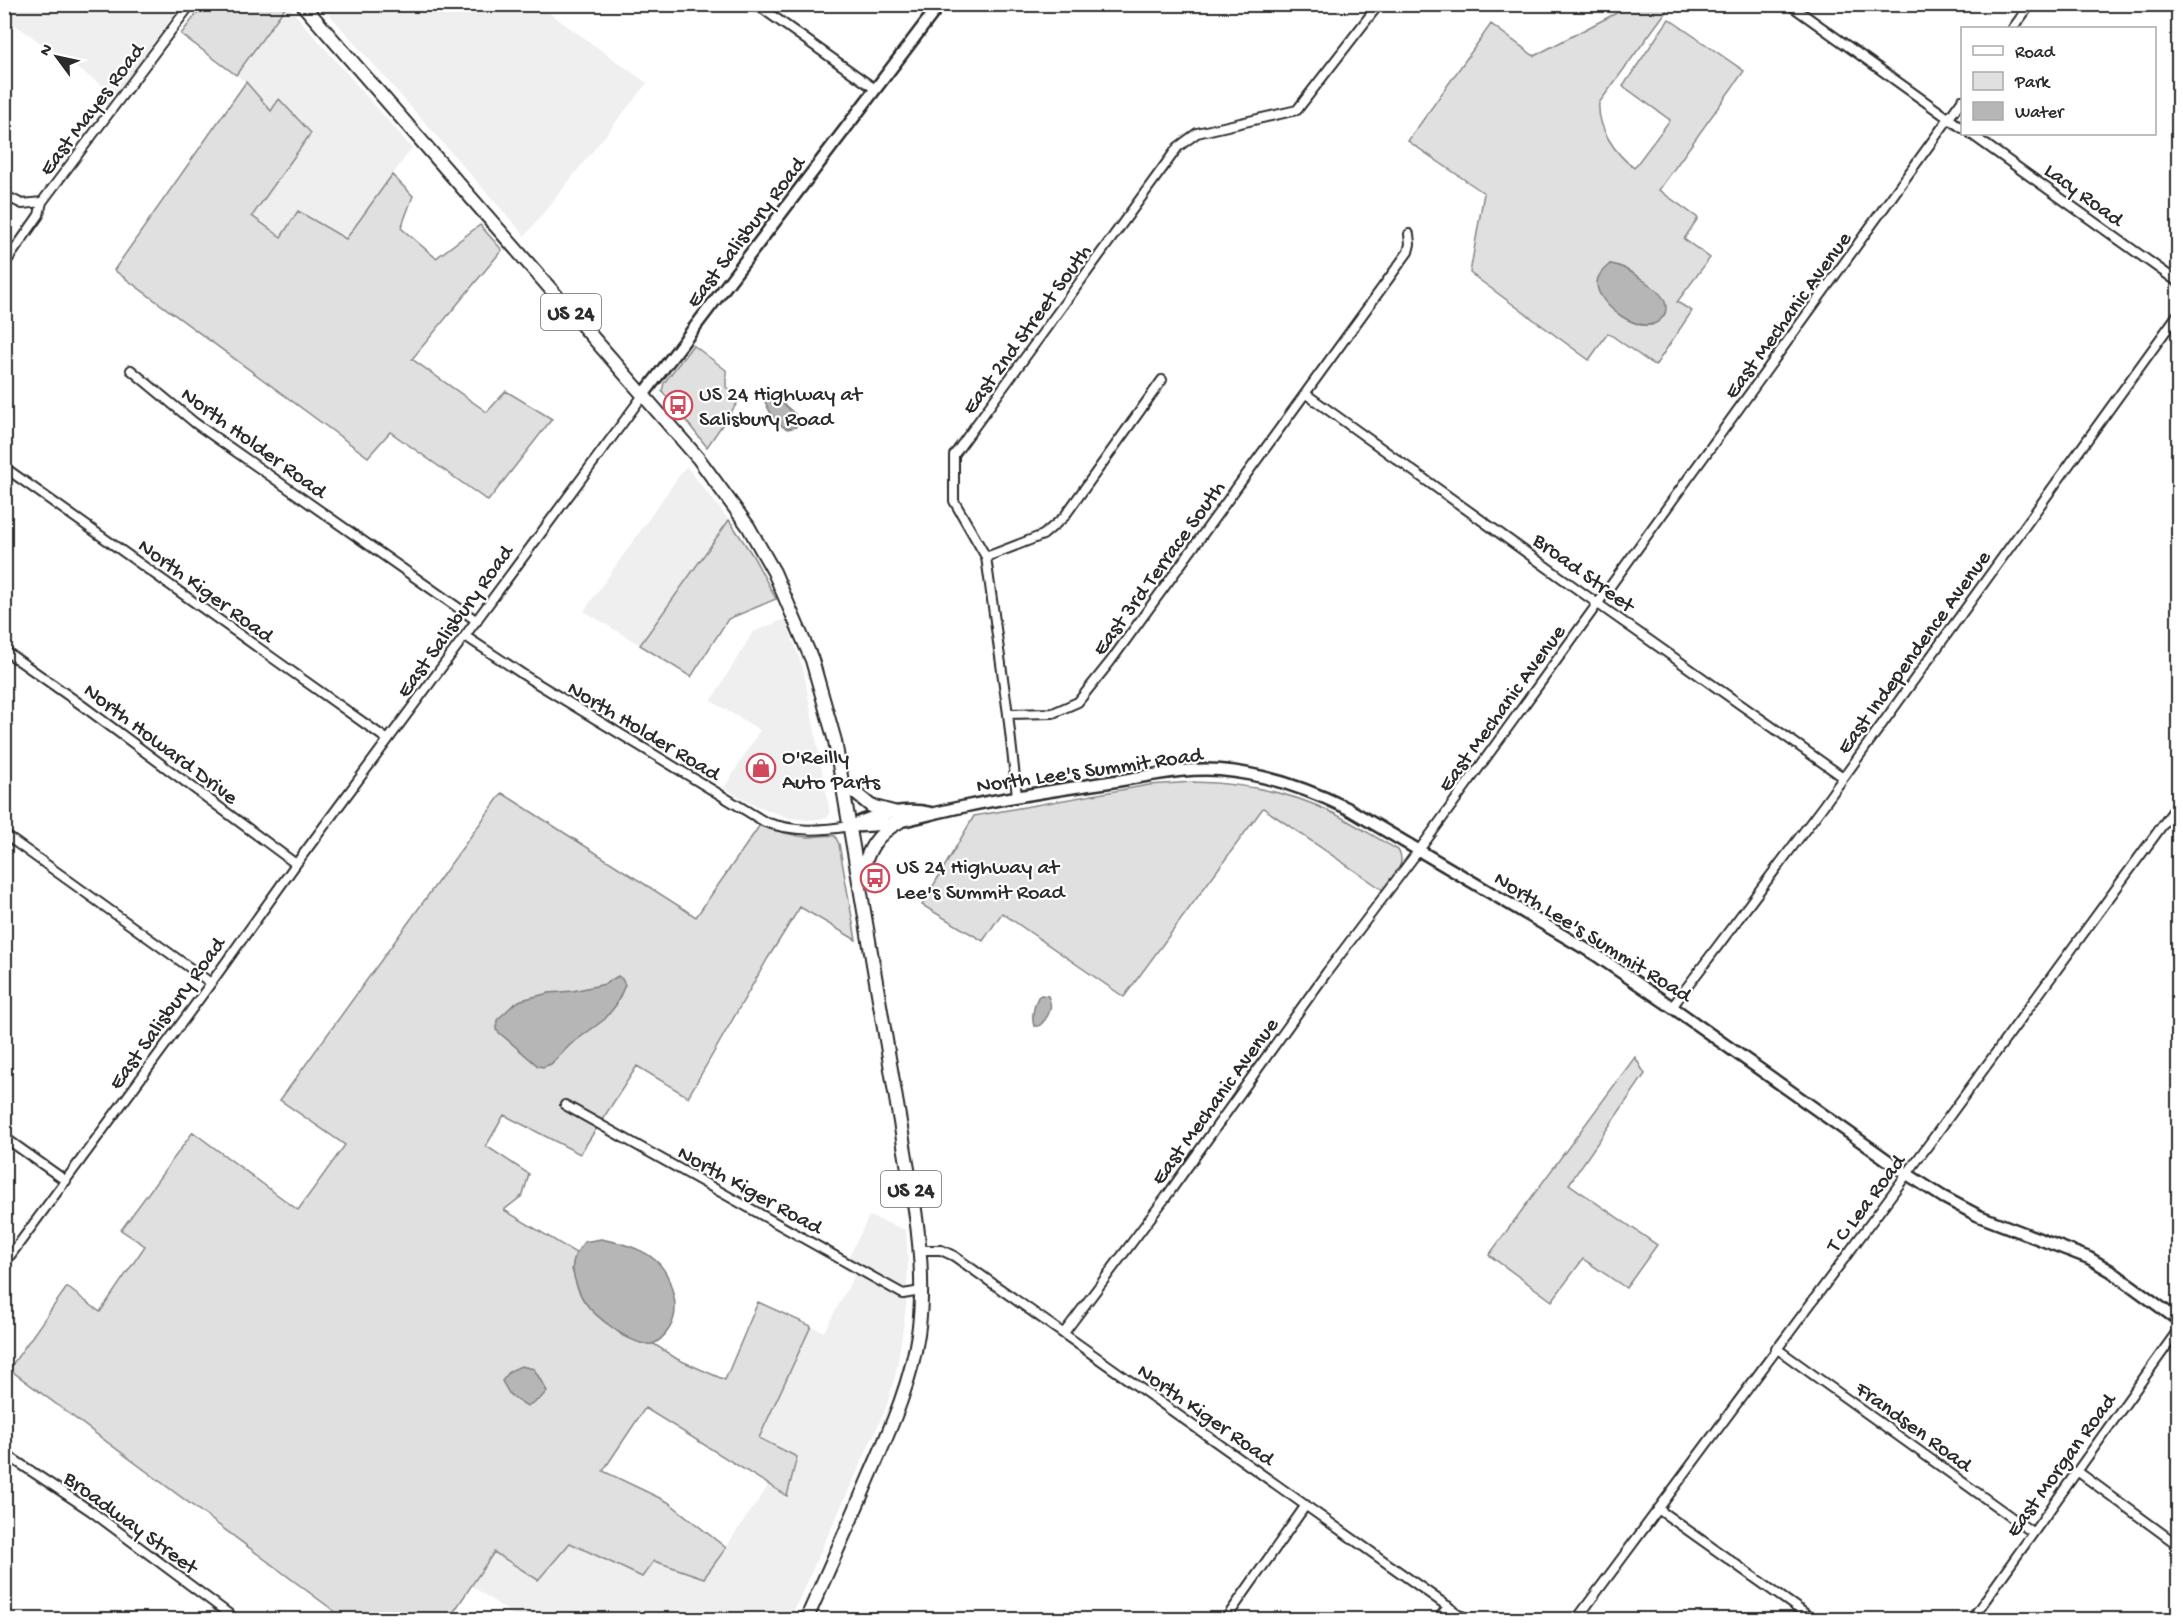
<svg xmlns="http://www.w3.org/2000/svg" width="2183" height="1624" font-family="'Gochi Hand',sans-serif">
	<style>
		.built { fill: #efefef }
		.green { fill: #e0e0e0; stroke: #868686; stroke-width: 1.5; fill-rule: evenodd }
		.water { fill: #b6b6b6; stroke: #7e7e7e; stroke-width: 1.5 }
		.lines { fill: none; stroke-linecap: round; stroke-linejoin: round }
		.minor-casing { stroke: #2b2b2b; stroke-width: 12 }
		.secondary-casing { stroke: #2b2b2b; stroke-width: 15 }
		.primary-casing { stroke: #2b2b2b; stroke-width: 16 }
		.minor { stroke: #fff; stroke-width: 8 }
		.secondary { stroke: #fff; stroke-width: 10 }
		.primary { stroke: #fff; stroke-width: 12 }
		.labels { text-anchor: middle; stroke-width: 4.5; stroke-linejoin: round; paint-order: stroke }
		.shield { fill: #fff; stroke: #6b6b6b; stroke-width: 1.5 }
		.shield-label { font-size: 21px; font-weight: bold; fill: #2b2b2b }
		.street-label { font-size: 22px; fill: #2b2b2b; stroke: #fff }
		.poi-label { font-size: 22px; fill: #2b2b2b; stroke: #fff; text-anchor: start }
	</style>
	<rect width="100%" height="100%" fill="#fff"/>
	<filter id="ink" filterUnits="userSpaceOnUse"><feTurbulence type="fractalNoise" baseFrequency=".0167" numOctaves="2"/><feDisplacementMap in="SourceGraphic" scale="12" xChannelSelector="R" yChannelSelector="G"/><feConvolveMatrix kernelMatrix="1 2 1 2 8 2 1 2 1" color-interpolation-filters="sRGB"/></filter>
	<g filter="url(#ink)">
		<path class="built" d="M 5,4 L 181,4 L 181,5 L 116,95 L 5,18 Z
			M 287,5 L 412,148 L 346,239 L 298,212 L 282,237 L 252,216 L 311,133 L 279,100 L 271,112 L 246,82 L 236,75 Z
			M 321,5 L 538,5 L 647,83 L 525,236 Z
			M 686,466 L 729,520 L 640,645 L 584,611 Z
			M 785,619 L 803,668 L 830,813 L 827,818 L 808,820 L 789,818 L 754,805 L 724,788 L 760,730 L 711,701 L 753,632 Z
			M 869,1216 L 906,1230 L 908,1261 L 906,1308 L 896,1373 L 886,1408 L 790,1619 L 519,1619 L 472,1586 L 494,1552 L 570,1543 L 642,1577 L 654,1561 L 704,1578 L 769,1485 L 787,1496 L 759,1438 L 811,1326 L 824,1332 L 854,1276 L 843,1269 Z"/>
		<path class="green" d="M 204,4 L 287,4 L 287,5 L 236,75 L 181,34 Z
			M 1628,5 L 1671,5 L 1599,103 C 1597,128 1615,153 1634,168 L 1670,120 L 1623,86 L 1669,19 L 1744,71 L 1659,190 L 1698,218 L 1684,239 L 1710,258 L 1677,302 L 1692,311 L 1655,366 L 1608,333 L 1589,360 L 1470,273 L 1484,193 L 1408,141 L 1491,24 L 1534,56 L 1622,10 ZM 1610,264 L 1624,268 L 1652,325 L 1640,325 L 1618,314 Z
			M 246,82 L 271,111 L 279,99 L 311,133 L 252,216 L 281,237 L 298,211 L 346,239 L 392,175 L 413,196 L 401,228 L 436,258 L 480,225 L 502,250 L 412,359 L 487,412 L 506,391 L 552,419 L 488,501 L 390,432 L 368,457 L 114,270 Z
			M 693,345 L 726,370 L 726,387 L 740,399 L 707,447 L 662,391 L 664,383 Z
			M 729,520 L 753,556 L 776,599 L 728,619 L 691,677 L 640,645 Z
			M 1193,782 C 1241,783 1289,791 1333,813 C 1355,824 1376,838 1398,850 C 1408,864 1392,878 1383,890 L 1263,808 L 1124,997 L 1002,913 L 983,941 L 922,905 L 974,816 L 1149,785 Z
			M 502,793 L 696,917 L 760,825 C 775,830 790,836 806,837 C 816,837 825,834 835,836 L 839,844 L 856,940 L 800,907 L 768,958 L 688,1097 L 637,1066 L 580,1154 L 504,1115 L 486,1146 L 529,1174 L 523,1195 L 504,1210 L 576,1253 L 572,1269 L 578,1288 L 585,1302 L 603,1319 L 623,1336 L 641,1343 L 654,1344 L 677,1359 L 725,1380 L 758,1302 L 811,1326 L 759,1438 L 797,1457 L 787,1496 L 645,1408 L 603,1471 L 668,1502 L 726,1548 L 704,1578 L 654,1561 L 642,1577 L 570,1543 L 538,1580 L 494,1552 L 449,1619 L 345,1619 L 9,1369 L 67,1287 L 100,1312 L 145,1246 L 121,1230 L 193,1132 L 298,1210 L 345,1145 L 280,1100 Z
			M 1635,1057 L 1645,1074 L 1569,1184 L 1657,1245 L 1626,1288 L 1583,1259 L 1552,1301 L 1489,1255 Z"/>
		<path class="water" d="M 1610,264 C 1622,264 1662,290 1665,302 C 1667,308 1666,315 1661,319 C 1643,339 1595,304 1597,282 C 1598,274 1604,269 1610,264 Z
			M 764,389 L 778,399 L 795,414 L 796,427 L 788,429 C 776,426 761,401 764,389 Z
			M 618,976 L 622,979 L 625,985 L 616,1005 L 605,1019 L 570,1045 L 551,1064 L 543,1067 L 538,1066 L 496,1030 L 497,1020 L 514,1004 L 521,1000 L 549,993 L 573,991 L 605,984 Z
			M 1041,995 L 1048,996 C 1054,1007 1048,1018 1039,1026 L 1034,1026 C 1031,1017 1034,1005 1038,997 Z
			M 601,1239 C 627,1244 659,1252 669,1280 C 675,1297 679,1313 669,1329 C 665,1335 660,1342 652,1344 C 633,1347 594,1316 584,1301 C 579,1293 574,1280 573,1271 C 571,1259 578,1250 584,1242 Z
			M 521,1366 L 534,1369 L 547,1391 L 540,1399 L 527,1406 L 510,1395 L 502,1381 L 510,1371 Z"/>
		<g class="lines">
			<g class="minor-casing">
				<path id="minor" d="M 756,4 L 875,89
					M 1789,4 L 1962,128
					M 2013,28 L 2027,9
					M 1971,134 L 2178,282
					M 4,195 L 22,204 L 42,202 L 191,4
					M 4,265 L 39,215 L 42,202
					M 131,370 L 195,423 L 477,621
					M 1306,394 L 1598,604 L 1843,777
					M 4,467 L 388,740
					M 986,557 L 1043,535 L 1064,517 L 1162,380
					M 465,636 L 530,679 L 765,822 C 794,832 820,831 850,826
					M 4,650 L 83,706 L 296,864
					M 1008,714 L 1053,713 L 1078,702 L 1110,662 L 1408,252 L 1410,244 L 1409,234
					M 1017,796 L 1008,714 L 986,557 L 954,501 L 954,455 L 1178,147 L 1197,133 L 1297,110 L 1379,4
					M 4,834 L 211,983
					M 1672,1007 L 1823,806 L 2178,314
					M 565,1105 L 903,1294 L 921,1291
					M 4,1137 L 66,1181
					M 920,1250 L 941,1250 L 954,1256 L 1467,1620
					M 4,1264 L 211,983 L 296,864 L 644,394
					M 1064,1333 L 1166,1197 L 1327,972 L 1428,838 L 1962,100
					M 1776,1348 L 2032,1532
					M 4,1453 L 91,1511 L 237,1620
					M 2077,1471 L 2178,1545
					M 1658,1509 L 1814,1620
					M 1225,1620 L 1306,1505
					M 1438,1620 L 1448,1606
					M 1576,1620 L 1907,1174 L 2178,804
					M 1971,1620 L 2178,1330"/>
			</g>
			<g class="secondary-casing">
				<path id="secondary" d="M 644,394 L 940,4
					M 853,825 C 875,814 906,807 931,813
					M 850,826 C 889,828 925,814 962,807 C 1013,796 1064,789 1116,781 C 1150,776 1185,767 1220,770 C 1266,774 1306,788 1347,808 L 1596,955 L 1672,1007 L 1907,1174 L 1943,1197 L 1979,1216 L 2089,1258 L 2111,1271 L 2178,1320"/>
			</g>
			<g class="primary-casing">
				<path id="primary" d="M 302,4 L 698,458 L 748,526 L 774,572 L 812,660 L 835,741 L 915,1210 C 921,1251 924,1293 918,1334 C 911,1383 891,1427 871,1473 C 850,1522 828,1571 806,1620
					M 842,782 L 871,806 L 897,813
					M 861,875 C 868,850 875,835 899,822"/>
			</g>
			<use href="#minor" class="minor"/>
			<use href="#secondary" class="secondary"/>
			<use href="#primary" class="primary"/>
		</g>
	</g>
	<defs>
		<g id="bus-ring" transform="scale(1.5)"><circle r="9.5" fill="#fff" stroke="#d1495b" stroke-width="1.5"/><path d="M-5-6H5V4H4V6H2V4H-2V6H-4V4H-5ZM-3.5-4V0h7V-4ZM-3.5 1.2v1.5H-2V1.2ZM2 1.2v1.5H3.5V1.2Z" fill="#d1495b"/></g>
		<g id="shop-ring" transform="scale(1.5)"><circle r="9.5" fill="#fff" stroke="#d1495b" stroke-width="1.5"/><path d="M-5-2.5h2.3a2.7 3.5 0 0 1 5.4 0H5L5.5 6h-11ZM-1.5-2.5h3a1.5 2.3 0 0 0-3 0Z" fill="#d1495b"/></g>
	</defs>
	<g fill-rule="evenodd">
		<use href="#bus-ring" x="678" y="405"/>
		<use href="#shop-ring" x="761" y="768"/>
		<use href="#bus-ring" x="875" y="878"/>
	</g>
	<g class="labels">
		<g class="shield">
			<rect x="541" y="294" width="60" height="36" rx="4.5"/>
			<rect x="881" y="1171" width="60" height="36" rx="4.5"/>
		</g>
		<g class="shield-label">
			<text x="571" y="319">US 24</text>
			<text x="911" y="1196">US 24</text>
		</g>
		<g class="street-label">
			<text transform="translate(90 108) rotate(-53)" y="8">East Mayes Road</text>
			<text transform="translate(2085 193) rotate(36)" y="8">Lacy Road</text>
			<text transform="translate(744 231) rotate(-53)" y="8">East Salisbury Road</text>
			<text transform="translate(1786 314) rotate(-54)" y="8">East Mechanic Avenue</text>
			<text transform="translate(1025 328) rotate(-54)" y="8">East 2nd Street South</text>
			<text transform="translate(255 441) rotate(36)" y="8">North Holder Road</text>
			<text transform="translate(1157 567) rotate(-54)" y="8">East 3rd Terrace South</text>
			<text transform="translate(1585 571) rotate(36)" y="8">Broad Street</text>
			<text transform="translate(207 589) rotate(36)" y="8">North Kiger Road</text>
			<text transform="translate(453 620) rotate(-54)" y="8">East Salisbury Road</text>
			<text transform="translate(1912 651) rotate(-54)" y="8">East Independence Avenue</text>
			<text transform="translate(1500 707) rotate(-54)" y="8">East Mechanic Avenue</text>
			<text transform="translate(645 729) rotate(31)" y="8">North Holder Road</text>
			<text transform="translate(162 742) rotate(37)" y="8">North Howard Drive</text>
			<text transform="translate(1089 768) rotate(-8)" y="8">North Lee's Summit Road</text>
			<text transform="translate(1594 935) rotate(32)" y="8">North Lee's Summit Road</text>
			<text transform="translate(165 1012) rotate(-54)" y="8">East Salisbury Road</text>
			<text transform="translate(1213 1100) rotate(-54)" y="8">East Mechanic Avenue</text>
			<text transform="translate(751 1188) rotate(29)" y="8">North Kiger Road</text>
			<text transform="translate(1864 1202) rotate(-53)" y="8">T C Lea Road</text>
			<text transform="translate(1207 1413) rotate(35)" y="8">North Kiger Road</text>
			<text transform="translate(1915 1425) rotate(36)" y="8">Frandsen Road</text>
			<text transform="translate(2059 1464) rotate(-54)" y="8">East Morgan Road</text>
			<text transform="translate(132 1521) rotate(36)" y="8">Broadway Street</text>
		</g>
		<g class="poi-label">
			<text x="699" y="400">US 24 Highway at<tspan x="699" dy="25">Salisbury Road</tspan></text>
			<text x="782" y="763">O'Reilly<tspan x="782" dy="25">Auto Parts</tspan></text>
			<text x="896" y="873">US 24 Highway at<tspan x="896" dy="25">Lee's Summit Road</tspan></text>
		</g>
	</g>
	<rect width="2183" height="1624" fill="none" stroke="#fff" stroke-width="24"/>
	<rect x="12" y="12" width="2159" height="1600" fill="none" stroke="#2b2b2b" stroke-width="2" filter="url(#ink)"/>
	<rect x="1961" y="27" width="195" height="108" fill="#ffffff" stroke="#aaaaaa" stroke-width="1.5"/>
	<rect x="1973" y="46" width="30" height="9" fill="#ffffff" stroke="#aaaaaa" stroke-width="1.5"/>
	<text x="2015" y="57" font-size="18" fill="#2b2b2b">Road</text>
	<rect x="1973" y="72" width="30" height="18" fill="#e0e0e0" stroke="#aaaaaa" stroke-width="1.5"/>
	<text x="2015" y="87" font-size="18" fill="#2b2b2b">Park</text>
	<rect x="1973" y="102" width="30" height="18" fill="#b6b6b6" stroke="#aaaaaa" stroke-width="1.5"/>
	<text x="2015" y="117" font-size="18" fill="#2b2b2b">Water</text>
	<g transform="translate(57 57) rotate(303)" stroke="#ffffff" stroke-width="4.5" paint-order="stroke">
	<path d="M0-4.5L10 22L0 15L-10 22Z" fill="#2b2b2b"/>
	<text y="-9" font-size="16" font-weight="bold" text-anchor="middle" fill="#2b2b2b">N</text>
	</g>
</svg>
